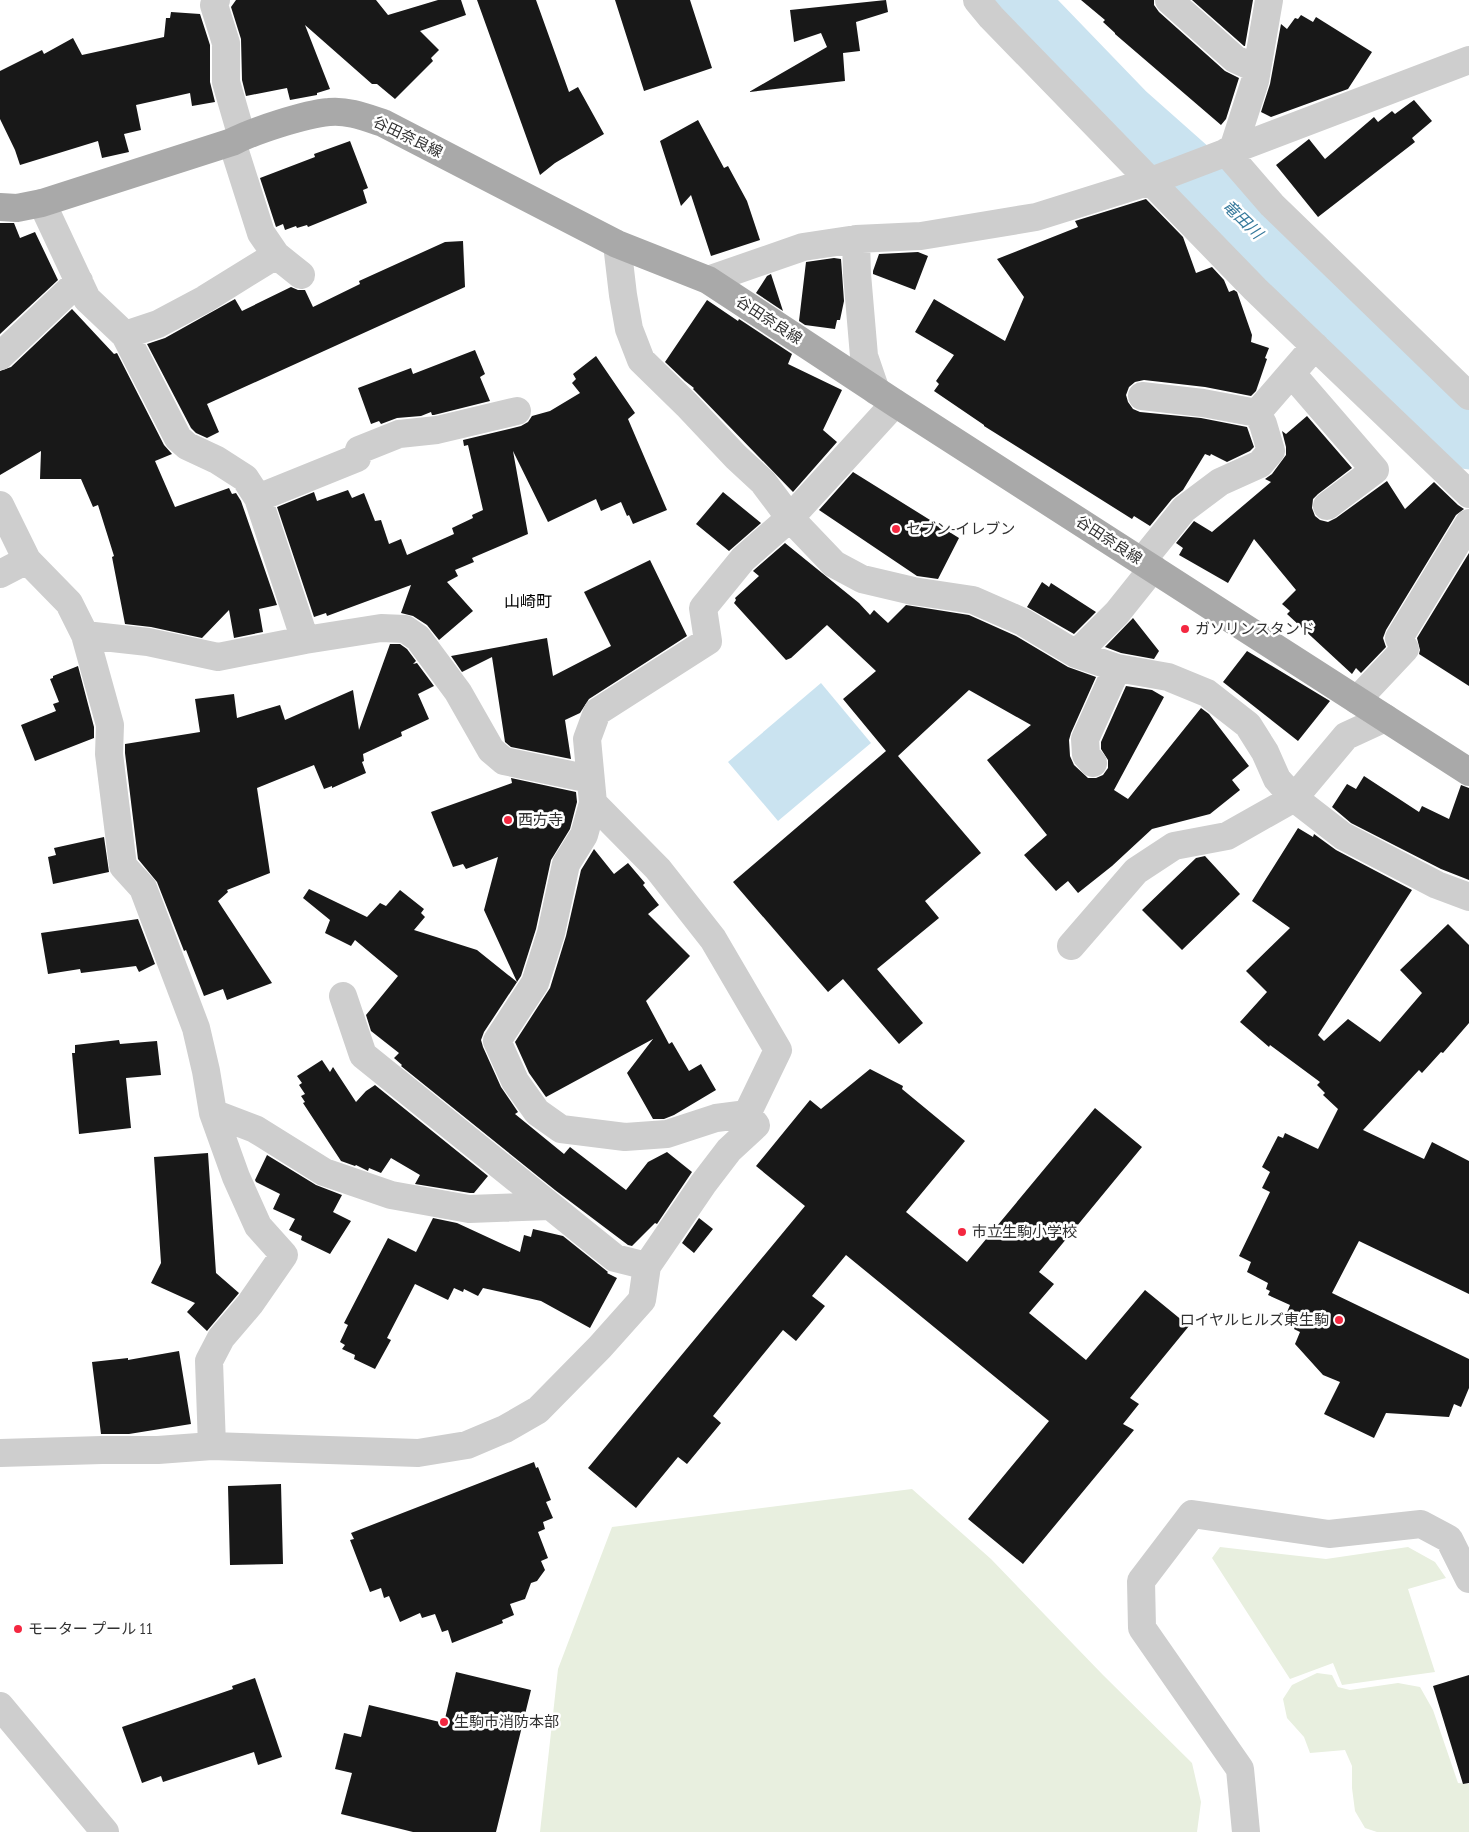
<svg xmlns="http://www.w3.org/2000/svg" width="1469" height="1832" font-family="'PT Sans Narrow','Noto Sans JP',sans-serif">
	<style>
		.green { fill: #e8efdf }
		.water { fill: #cae3f0 }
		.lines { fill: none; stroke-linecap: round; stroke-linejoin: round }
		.river { stroke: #cae3f0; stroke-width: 59 }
		.building { fill: #181818 }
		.minor { stroke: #cecece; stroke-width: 28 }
		.major { stroke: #a9a9a9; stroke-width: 28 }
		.poi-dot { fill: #f42740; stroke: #fff; stroke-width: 2 }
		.labels { text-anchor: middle; stroke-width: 5; stroke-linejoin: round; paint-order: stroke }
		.street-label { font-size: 15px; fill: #313131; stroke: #fff }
		.poi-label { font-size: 15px; fill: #313131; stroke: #fff; text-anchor: start }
		.water-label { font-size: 16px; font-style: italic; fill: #377a9c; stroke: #fff }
		.neighbourhood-label { font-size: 16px; fill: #000; stroke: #fff }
	</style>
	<rect width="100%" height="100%" fill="#fff"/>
	<path class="green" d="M 912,1489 L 991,1559 L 1103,1675 L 1192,1763 L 1201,1802 L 1197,1832 L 540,1832 L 558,1669 L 612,1527 Z
		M 1220,1547 L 1326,1559 L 1408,1547 L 1435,1562 L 1446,1578 L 1408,1589 L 1435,1672 L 1342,1685 L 1333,1663 L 1290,1679 L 1212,1558 Z
		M 1317,1673 L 1332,1675 L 1338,1687 L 1350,1690 L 1398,1683 L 1420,1687 L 1433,1710 L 1458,1783 L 1469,1784 L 1469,1832 L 1377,1832 L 1365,1828 L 1355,1811 L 1352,1788 L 1352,1766 L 1345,1750 L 1310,1753 L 1304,1737 L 1287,1718 L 1283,1699 L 1292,1685 Z"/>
	<path class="water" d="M 821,683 L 871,743 L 778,821 L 728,762 Z"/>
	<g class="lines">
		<path class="river" d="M 1017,0 L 1125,112 L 1231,206 L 1469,440"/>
	</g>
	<path class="building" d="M 236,0 L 376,0 L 388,15 L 438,0 L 461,0 L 466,15 L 420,31 L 439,50 L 431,58 L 433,61 L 395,99 L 377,84 L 372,84 L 305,25 L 330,89 L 317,93 L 317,95 L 290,100 L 287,88 L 246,96 L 242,80 L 241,39 L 231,7 Z
		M 477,0 L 536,0 L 569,92 L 578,87 L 604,134 L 555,163 L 540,175 Z
		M 615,0 L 690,0 L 712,68 L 644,91 Z
		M 886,0 L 888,12 L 856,22 L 860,51 L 843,53 L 845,81 L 749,92 L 827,47 L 821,33 L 794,42 L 790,10 Z
		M 1081,0 L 1154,0 L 1154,5 L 1159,12 L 1225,71 L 1239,78 L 1226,119 L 1221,125 L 1115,34 L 1115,33 L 1103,22 L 1105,20 Z
		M 1192,0 L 1253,0 L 1245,46 L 1244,46 Z
		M 171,12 L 200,14 L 210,45 L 210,82 L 215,102 L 192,106 L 190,93 L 136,105 L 141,130 L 124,134 L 129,152 L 102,158 L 98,141 L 20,165 L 15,150 L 0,119 L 0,71 L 42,50 L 44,54 L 73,38 L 82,55 L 164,37 L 166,18 L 170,18 Z
		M 1301,15 L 1313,22 L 1316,17 L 1372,52 L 1348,89 L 1271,117 L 1261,112 L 1270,84 L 1281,24 L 1287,29 L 1295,18 L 1298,19 Z
		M 1414,100 L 1432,121 L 1412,138 L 1415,142 L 1318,217 L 1276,165 L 1309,139 L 1325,159 L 1374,117 L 1378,122 L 1392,111 L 1395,114 Z
		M 698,120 L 724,168 L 728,166 L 747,201 L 760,240 L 711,256 L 691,195 L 681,206 L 660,141 Z
		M 350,141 L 368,188 L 363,190 L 367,203 L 308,227 L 307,225 L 297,228 L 296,226 L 285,230 L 283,224 L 276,227 L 260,178 L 315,157 L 314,154 Z
		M 1146,199 L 1183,237 L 1196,273 L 1212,267 L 1224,280 L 1229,292 L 1234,290 L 1237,292 L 1252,335 L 1251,342 L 1269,348 L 1265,358 L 1267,359 L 1256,391 L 1251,396 L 1205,387 L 1144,380 L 1135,382 L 1129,387 L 1126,395 L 1128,402 L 1133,409 L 1140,412 L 1201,418 L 1247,427 L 1254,447 L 1250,451 L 1227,462 L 1211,454 L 1210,456 L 1205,454 L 1183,490 L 1172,499 L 1150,526 L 1134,516 L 1132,519 L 984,426 L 984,425 L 934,391 L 939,384 L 936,381 L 954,355 L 915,332 L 934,299 L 1005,341 L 1024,297 L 997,259 L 1078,227 L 1075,221 Z
		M 0,223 L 14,223 L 20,238 L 35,232 L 58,280 L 0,334 Z
		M 463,241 L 465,287 L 207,404 L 219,432 L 207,438 L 196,433 L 191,428 L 147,344 L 165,338 L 235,299 L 242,311 L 291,287 L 298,290 L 305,290 L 313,307 L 360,284 L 359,281 L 445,242 Z
		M 918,252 L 928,256 L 915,290 L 873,274 L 873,271 L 879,254 Z
		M 834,258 L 841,259 L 844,301 L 840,320 L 837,320 L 835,329 L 805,325 L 799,321 L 806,262 Z
		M 771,274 L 783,311 L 756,293 L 767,276 Z
		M 707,300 L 738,321 L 739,319 L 792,354 L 788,364 L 842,390 L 823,430 L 837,442 L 793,492 L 693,389 L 694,388 L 685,381 L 665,362 Z
		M 72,309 L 114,354 L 117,353 L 164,445 L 172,454 L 155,461 L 175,507 L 229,488 L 232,494 L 236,493 L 241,501 L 277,605 L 259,609 L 263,632 L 234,638 L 229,610 L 202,638 L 151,627 L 125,624 L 112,557 L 114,556 L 98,505 L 93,507 L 81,479 L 40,479 L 41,451 L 0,475 L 0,371 L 11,367 Z
		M 475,350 L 485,374 L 480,377 L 490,401 L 434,415 L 432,415 L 431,412 L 421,416 L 397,418 L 381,424 L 379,421 L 371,424 L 358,388 L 411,368 L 413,374 Z
		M 596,356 L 635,413 L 628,419 L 667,510 L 633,524 L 629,515 L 627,516 L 621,502 L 601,511 L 596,499 L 548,522 L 513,451 L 528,534 L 472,558 L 474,562 L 455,570 L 458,576 L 447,582 L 473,611 L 439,640 L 427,625 L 413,616 L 401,613 L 411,585 L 327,616 L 326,613 L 314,617 L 277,507 L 314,492 L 317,501 L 348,490 L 352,498 L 364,493 L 375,521 L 381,520 L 389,544 L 401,539 L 407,555 L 454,534 L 452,528 L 473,518 L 472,515 L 483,510 L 468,445 L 464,446 L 463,440 L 521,426 L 528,422 L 532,416 L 550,411 L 580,393 L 572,383 L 576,379 L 573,374 Z
		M 1307,416 L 1352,468 L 1318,494 L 1313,499 L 1312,508 L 1315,516 L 1320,520 L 1328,522 L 1336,518 L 1387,481 L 1405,509 L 1434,482 L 1458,505 L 1464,509 L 1456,515 L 1386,630 L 1383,638 L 1386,647 L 1361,673 L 1356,668 L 1352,674 L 1287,614 L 1290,611 L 1282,604 L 1296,590 L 1254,539 L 1228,583 L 1179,555 L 1183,548 L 1176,543 L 1194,521 L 1212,532 L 1271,482 L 1265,479 L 1272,474 L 1286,455 L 1286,447 L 1282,431 L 1286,434 Z
		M 853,472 L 959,538 L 938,579 L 917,576 L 819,510 Z
		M 723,492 L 761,523 L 729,551 L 696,524 Z
		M 785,543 L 859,603 L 870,615 L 874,610 L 888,623 L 906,605 L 969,615 L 1016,636 L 1068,667 L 1096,677 L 1071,733 L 1069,740 L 1070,756 L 1074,765 L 1088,778 L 1096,778 L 1103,775 L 1108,768 L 1108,760 L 1101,749 L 1101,742 L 1126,686 L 1152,690 L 1164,697 L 1114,790 L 1128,799 L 1201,708 L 1209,714 L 1249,766 L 1232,780 L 1240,790 L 1210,814 L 1152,829 L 1112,866 L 1078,893 L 1068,881 L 1056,891 L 1024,855 L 1047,835 L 987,760 L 1031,725 L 969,690 L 898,756 L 981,853 L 925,901 L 939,918 L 877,969 L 923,1023 L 899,1044 L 843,979 L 828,992 L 733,882 L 886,751 L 843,699 L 876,671 L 827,625 L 791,658 L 786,660 L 734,603 L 736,600 L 735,598 L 759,576 L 753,571 L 754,570 Z
		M 1469,553 L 1469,686 L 1419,654 L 1420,650 L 1417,638 Z
		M 650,560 L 687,636 L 589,699 L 580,713 L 565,720 L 571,759 L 511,747 L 505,742 L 492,657 L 462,672 L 451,656 L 547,638 L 553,676 L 611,646 L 584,592 Z
		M 1042,582 L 1049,587 L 1051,583 L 1096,612 L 1074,634 L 1027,607 Z
		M 1133,618 L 1159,651 L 1154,659 L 1121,653 L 1105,647 Z
		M 390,644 L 400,644 L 407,649 L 416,661 L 413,664 L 417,663 L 434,686 L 418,694 L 429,719 L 401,732 L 402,736 L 363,754 L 364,761 L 362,762 L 366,773 L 332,788 L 332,786 L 324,789 L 314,765 L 257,788 L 270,873 L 227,890 L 228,892 L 218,901 L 272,983 L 227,1000 L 223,989 L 204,996 L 186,950 L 184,951 L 157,882 L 138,859 L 125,753 L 125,744 L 200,732 L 195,699 L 234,694 L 237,718 L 280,705 L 285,720 L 353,690 L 359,730 Z
		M 1247,651 L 1330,701 L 1298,741 L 1223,682 Z
		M 78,666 L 94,727 L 94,738 L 35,761 L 21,725 L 56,711 L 53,704 L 59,702 L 50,679 L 53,678 L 53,676 Z
		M 1364,776 L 1419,812 L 1422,806 L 1449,819 L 1461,785 L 1469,788 L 1469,880 L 1441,869 L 1351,823 L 1332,807 L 1347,784 L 1356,789 Z
		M 511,778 L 576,792 L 577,802 L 570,829 L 551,860 L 536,929 L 521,976 L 517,982 L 484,910 L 498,857 L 466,869 L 463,864 L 453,867 L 431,812 L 512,783 Z
		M 1298,828 L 1313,837 L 1314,834 L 1336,850 L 1412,890 L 1318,1035 L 1324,1041 L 1348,1019 L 1380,1042 L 1422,993 L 1400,970 L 1448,924 L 1469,945 L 1469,1023 L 1443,1053 L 1441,1052 L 1422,1073 L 1419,1070 L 1363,1130 L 1424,1159 L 1432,1142 L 1469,1161 L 1469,1294 L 1359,1241 L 1332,1293 L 1469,1359 L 1469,1388 L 1461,1407 L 1454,1404 L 1449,1417 L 1386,1413 L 1374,1438 L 1324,1414 L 1340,1382 L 1323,1375 L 1295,1344 L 1300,1332 L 1294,1329 L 1297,1322 L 1285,1317 L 1290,1305 L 1268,1295 L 1270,1291 L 1266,1289 L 1268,1283 L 1247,1272 L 1251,1262 L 1239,1256 L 1270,1192 L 1262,1188 L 1270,1172 L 1262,1167 L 1278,1136 L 1283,1138 L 1285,1133 L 1318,1149 L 1338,1109 L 1323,1095 L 1325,1093 L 1317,1085 L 1320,1082 L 1270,1045 L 1269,1047 L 1240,1022 L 1267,992 L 1246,971 L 1290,928 L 1252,901 Z
		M 104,837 L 109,872 L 53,884 L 48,857 L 56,855 L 54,848 Z
		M 594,849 L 614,874 L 628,863 L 645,883 L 643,885 L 659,905 L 648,914 L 690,956 L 646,1001 L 669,1044 L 672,1042 L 689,1071 L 701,1064 L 716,1090 L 674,1115 L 664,1119 L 653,1119 L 627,1073 L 653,1039 L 546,1097 L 529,1073 L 515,1042 L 550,988 L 566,936 L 581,870 Z
		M 1205,856 L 1240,894 L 1182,950 L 1142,910 L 1196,858 Z
		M 309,889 L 367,917 L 380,903 L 386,906 L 400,890 L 424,909 L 421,913 L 425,917 L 414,930 L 477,950 L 517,982 L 484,1032 L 481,1040 L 483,1047 L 501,1087 L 518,1112 L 515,1114 L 564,1154 L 570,1147 L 626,1190 L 648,1162 L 667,1152 L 692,1172 L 657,1224 L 655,1223 L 632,1246 L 628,1245 L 555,1190 L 401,1066 L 402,1065 L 394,1058 L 399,1053 L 371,1031 L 366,1015 L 398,976 L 355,940 L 351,946 L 325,933 L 330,920 L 303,898 Z
		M 138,919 L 155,964 L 139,972 L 136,966 L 81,973 L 80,969 L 48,974 L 41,933 Z
		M 119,1040 L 120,1044 L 157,1041 L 161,1075 L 126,1078 L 131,1128 L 79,1134 L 72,1053 L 75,1053 L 75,1045 Z
		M 322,1060 L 330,1072 L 333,1067 L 356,1102 L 366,1091 L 375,1085 L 488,1176 L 474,1193 L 470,1193 L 415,1184 L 420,1175 L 391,1158 L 381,1173 L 369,1168 L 368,1171 L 356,1165 L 355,1166 L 341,1161 L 303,1103 L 305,1102 L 301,1096 L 305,1094 L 299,1085 L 302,1083 L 297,1076 Z
		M 870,1069 L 903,1086 L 902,1089 L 965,1141 L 906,1212 L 967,1262 L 1095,1108 L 1142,1147 L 1039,1272 L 1054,1284 L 1029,1313 L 1086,1360 L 1145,1290 L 1189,1326 L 1130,1398 L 1139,1404 L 1123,1424 L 1134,1430 L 1023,1564 L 968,1519 L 1049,1421 L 846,1255 L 812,1296 L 825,1306 L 796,1341 L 783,1330 L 713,1416 L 721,1423 L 687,1464 L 678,1457 L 636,1508 L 588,1468 L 805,1206 L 756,1166 L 810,1100 L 821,1109 Z
		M 208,1153 L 216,1273 L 239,1293 L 207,1331 L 187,1312 L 195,1303 L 151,1283 L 161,1263 L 154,1157 Z
		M 267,1155 L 316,1185 L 342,1195 L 333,1212 L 351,1221 L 330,1254 L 301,1240 L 302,1236 L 289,1230 L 295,1219 L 273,1209 L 280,1194 L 256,1182 L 255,1180 Z
		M 433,1218 L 457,1223 L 520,1252 L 524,1235 L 531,1237 L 533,1229 L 563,1236 L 608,1272 L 607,1273 L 617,1278 L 590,1328 L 541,1301 L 483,1288 L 478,1296 L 464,1289 L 463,1292 L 454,1288 L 448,1300 L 415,1284 L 387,1338 L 391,1340 L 375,1369 L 354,1359 L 355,1355 L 342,1349 L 345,1345 L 340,1342 L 348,1325 L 344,1323 L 388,1238 L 416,1252 Z
		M 699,1218 L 713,1229 L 694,1253 L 682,1243 Z
		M 179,1351 L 191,1424 L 129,1434 L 101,1434 L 92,1362 L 128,1358 L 128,1360 Z
		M 534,1462 L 536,1468 L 538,1467 L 551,1500 L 546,1502 L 553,1518 L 543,1522 L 545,1529 L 538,1532 L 548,1558 L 541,1561 L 545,1570 L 537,1581 L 531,1583 L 525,1599 L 510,1604 L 514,1615 L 502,1620 L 503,1623 L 452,1643 L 448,1630 L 442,1632 L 435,1614 L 422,1618 L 420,1613 L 400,1622 L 389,1596 L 384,1598 L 381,1588 L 370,1592 L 350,1540 L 354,1539 L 351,1533 Z
		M 281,1484 L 283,1564 L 230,1565 L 228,1486 Z
		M 456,1672 L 531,1690 L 496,1832 L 413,1832 L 341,1814 L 352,1773 L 335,1769 L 344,1733 L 361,1737 L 369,1705 L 444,1723 Z
		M 1469,1675 L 1469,1783 L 1463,1784 L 1433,1686 Z
		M 255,1678 L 282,1757 L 258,1765 L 254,1752 L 163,1782 L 161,1776 L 142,1783 L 122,1727 L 233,1689 L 232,1686 Z"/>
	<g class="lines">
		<path class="minor" d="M 216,0 L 214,5 L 226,43 L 226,82 L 242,137
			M 977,0 L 991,17 L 1255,289 L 1469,494
			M 1169,0 L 1235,59 L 1257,69
			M 232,142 L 261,233 L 276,255 L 301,275
			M 1233,149 L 1255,81 L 1269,0
			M 1226,152 L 1272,205 L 1469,396
			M 42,203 L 87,299 L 125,335 L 178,438 L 187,446 L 217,460 L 245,478 L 258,498 L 305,640
			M 856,239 L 857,274 L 864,356 L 876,391
			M 617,244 L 623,295 L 629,329 L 641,360 L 687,405 L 736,457 L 763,482 L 790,518 L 834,564 L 862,579 L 913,591 L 973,600 L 1023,622 L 1076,654 L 1117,668 L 1168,677 L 1207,693 L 1248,725 L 1265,752 L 1277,779 L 1294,798 L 1343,836 L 1437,885 L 1469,897
			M 708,280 L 803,247 L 856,239 L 921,236 L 1036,217 L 1151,181 L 1469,60
			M 125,335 L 158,324 L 205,299 L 276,255
			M 0,356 L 79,281
			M 1292,374 L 1375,470 L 1327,506
			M 1142,396 L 1203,403 L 1257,413
			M 258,498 L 357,458 L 359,450 L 399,434 L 437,430 L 517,411
			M 0,505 L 27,560 L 69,603 L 85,635 L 110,725 L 109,754 L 123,866 L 143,888 L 196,1028 L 206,1071 L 213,1113 L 236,1177 L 258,1226 L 284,1255 L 250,1304 L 221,1338 L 209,1361 L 212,1446
			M 1142,561 L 1184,509 L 1220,482 L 1260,464 L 1271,451 L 1263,424 L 1257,413 L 1315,346
			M 0,574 L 27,560
			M 85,635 L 148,642 L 218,657 L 305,640 L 381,628 L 405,629 L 418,638 L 458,692 L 491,750 L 504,761 L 590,779
			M 1076,654 L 1117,613 L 1153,568
			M 1357,700 L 1405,649 L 1399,638 L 1469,523
			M 1093,763 L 1086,755 L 1085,739 L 1117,668
			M 1071,946 L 1136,871 L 1174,846 L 1227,836 L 1294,798 L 1346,736 L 1385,718
			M 343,996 L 363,1055 L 615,1258 L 647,1266
			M 213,1113 L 255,1129 L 324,1172 L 391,1195 L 469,1209 L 550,1206
			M 747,1114 L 716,1118 L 667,1134 L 625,1137 L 561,1129 L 537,1112 L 515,1081 L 497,1041 L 535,983 L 551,933 L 566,864 L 584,835 L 593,803 L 587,739 L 597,712 L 708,641 L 703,608 L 743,559 L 790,518 L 895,403
			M 0,1453 L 102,1450 L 158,1450 L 212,1446 L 418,1453 L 467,1445 L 505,1429 L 538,1410 L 600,1347 L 642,1300 L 647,1266 L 703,1184 L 729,1150 L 756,1125 L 747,1114 L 778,1050 L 713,939 L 658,869 L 593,803
			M 0,1706 L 105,1832
			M 1246,1832 L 1240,1769 L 1142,1628 L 1141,1581 L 1192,1514 L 1329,1534 L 1421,1524 L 1449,1539 L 1469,1579"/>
		<path class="major" d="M 0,207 L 17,208 L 42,203 L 232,142 C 253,131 305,114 329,112 C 347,110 365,117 383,123 L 617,244 L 708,280 L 895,403 L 1469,772"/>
	</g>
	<g class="poi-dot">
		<circle cx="896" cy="529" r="5"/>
		<circle cx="1185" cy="629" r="5"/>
		<circle cx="508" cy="820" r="5"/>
		<circle cx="962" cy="1232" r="5"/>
		<circle cx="1339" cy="1320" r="5"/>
		<circle cx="18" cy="1629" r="5"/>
		<circle cx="444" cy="1722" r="5"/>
	</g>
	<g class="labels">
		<g class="street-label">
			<text transform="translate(408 137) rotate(26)" y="5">谷田奈良線</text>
			<text transform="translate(769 320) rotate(33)" y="5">谷田奈良線</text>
			<text transform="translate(1109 540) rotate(33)" y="5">谷田奈良線</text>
		</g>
		<g class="poi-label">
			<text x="906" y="534">セブン-イレブン</text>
			<text x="1195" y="634">ガソリンスタンド</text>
			<text x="518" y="825">西方寺</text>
			<text x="972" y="1237">市立生駒小学校</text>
			<text x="1329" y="1325" text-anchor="end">ロイヤルヒルズ東生駒</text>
			<text x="28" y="1634">モーター プール 11</text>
			<text x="454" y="1727">生駒市消防本部</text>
		</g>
		<g class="water-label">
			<text transform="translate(1243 219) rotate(44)" y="6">竜田川</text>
		</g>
		<g class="neighbourhood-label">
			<text x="528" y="607">山崎町</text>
		</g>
	</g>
</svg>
